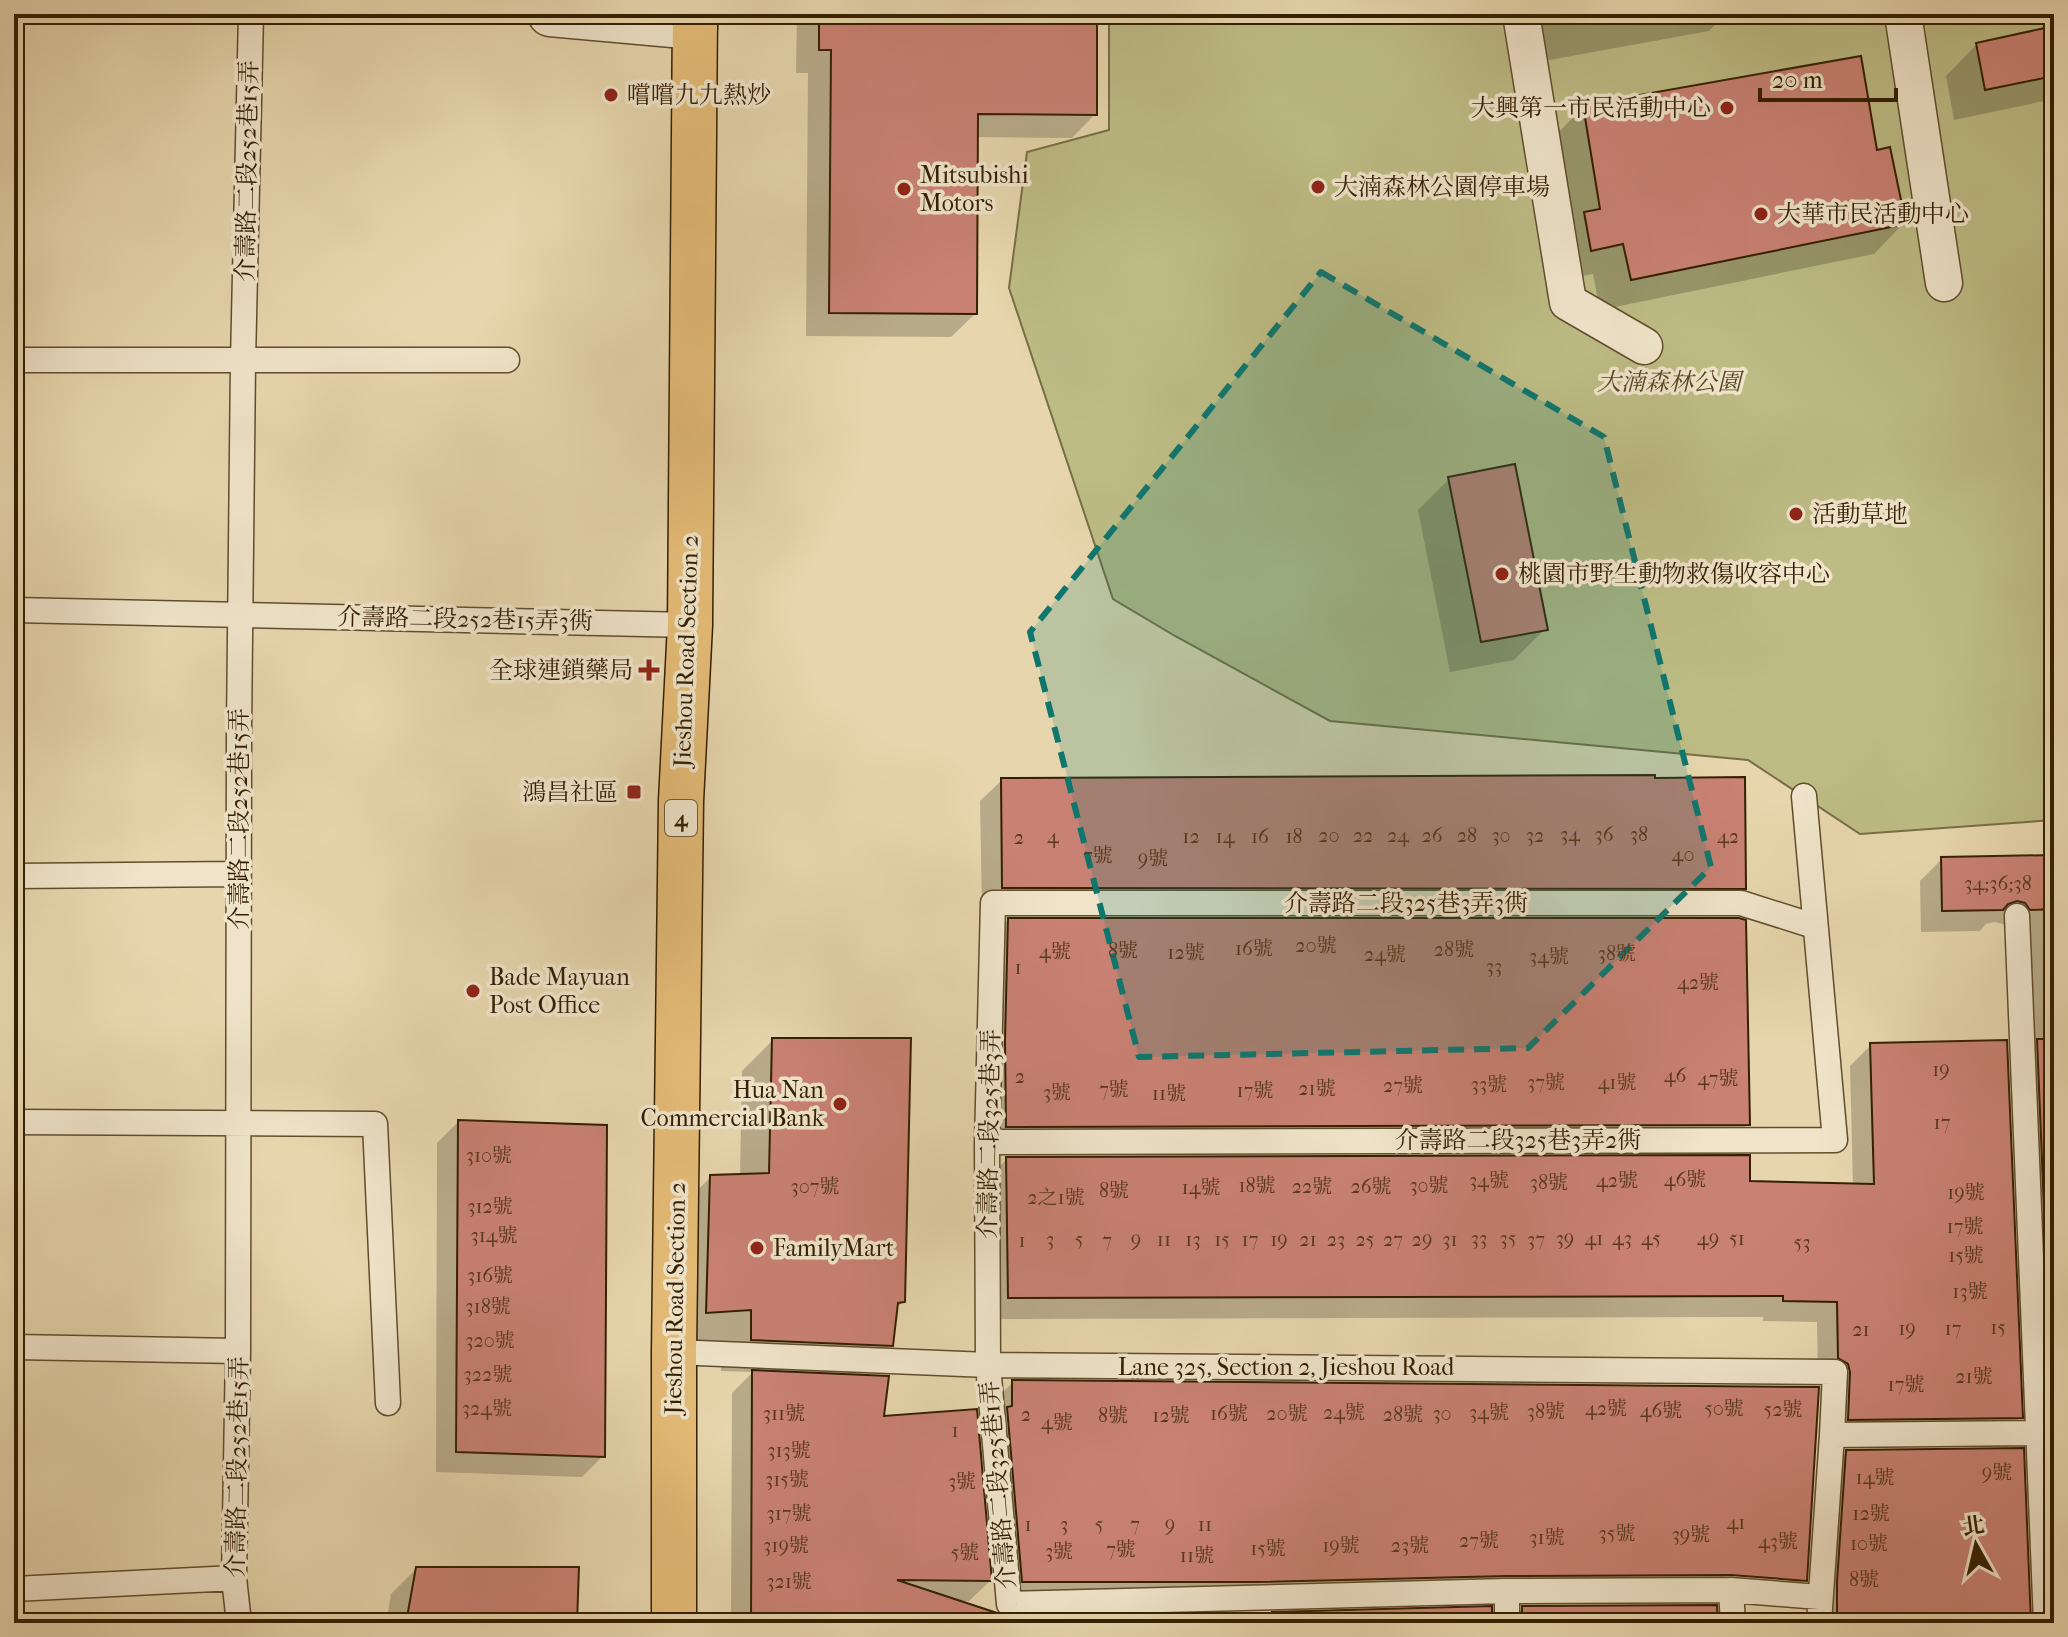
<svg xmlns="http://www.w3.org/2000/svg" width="2068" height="1637" font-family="'IM FELL French Canon','Noto Serif TC',serif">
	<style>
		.green { fill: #bdbc85; stroke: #786e44; stroke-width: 2 }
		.shadow { fill: #0003; fill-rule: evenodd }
		.building { fill: #c98173; stroke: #341f02; stroke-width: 2 }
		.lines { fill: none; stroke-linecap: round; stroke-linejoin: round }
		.service-casing { stroke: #614d2d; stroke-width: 27 }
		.pedestrian-casing { stroke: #614d2d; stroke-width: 39 }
		.tertiary-casing { stroke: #614d2d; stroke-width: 47 }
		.primary-casing { stroke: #341f02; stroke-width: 47 }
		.service { stroke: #efe4ca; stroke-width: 24 }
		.pedestrian { stroke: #efe4ca; stroke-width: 36 }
		.tertiary { stroke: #efe4ca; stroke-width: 44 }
		.primary { stroke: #e4bb76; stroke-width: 44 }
		.marked { fill: #0f766e; fill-opacity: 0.2; stroke: #0f766e; stroke-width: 6; stroke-dasharray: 16 10; stroke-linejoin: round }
		.poi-dot { fill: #8f2418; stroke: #efe4ca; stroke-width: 3 }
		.labels { text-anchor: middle; stroke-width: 7; stroke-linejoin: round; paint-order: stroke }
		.number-label { font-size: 20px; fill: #59381e }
		.shield { fill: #efe4ca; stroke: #6c5a3e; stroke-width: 2 }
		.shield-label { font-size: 22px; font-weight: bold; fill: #341f02 }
		.poi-label { font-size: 24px; fill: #341f02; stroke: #efe4ca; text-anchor: start }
		.street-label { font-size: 24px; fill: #341f02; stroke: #efe4ca }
		.park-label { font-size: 24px; font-style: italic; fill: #564623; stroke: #efe4ca }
	</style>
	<rect width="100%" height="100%" fill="#e7d6ad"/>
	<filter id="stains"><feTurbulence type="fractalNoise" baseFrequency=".0025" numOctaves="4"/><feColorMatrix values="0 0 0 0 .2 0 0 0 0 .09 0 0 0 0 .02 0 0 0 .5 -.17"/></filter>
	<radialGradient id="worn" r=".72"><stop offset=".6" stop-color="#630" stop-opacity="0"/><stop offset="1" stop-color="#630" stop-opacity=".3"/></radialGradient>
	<path class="green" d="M 1109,14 L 2054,14 L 2054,820 L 1860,834 L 1748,760 L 1330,721 L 1175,636 L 1113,599 L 1009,288 L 1027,152 L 1109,130 Z"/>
	<path class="shadow" d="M 797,14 L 1095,14 L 1095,114 L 1072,138 L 976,137 L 975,314 L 951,337 L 806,336 L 808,73 L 796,73 Z
		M 1522,14 L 1726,14 L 1709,31 L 1533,63 Z
		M 2054,28 L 2054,99 L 1954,120 L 1946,76 L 1977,44 Z
		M 1584,106 L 1876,152 L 1904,223 L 1874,254 L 1600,310 L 1593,274 L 1561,280 L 1554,137 Z
		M 1449,479 L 1545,629 L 1514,660 L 1450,672 L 1418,510 Z
		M 1002,780 L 1744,888 L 1723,909 L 982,908 L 980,801 Z
		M 2054,857 L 2054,1623 L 2008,931 L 2003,924 L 1994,922 L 1986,924 L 1980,931 L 1921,932 L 1920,881 L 1942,859 Z
		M 1008,920 L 1748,1124 L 1726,1145 L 986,1147 L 987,941 Z
		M 773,1040 L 903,1302 L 895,1309 L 891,1345 L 859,1377 L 882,1418 L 990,1581 L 969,1601 L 950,1602 L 1017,1623 L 731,1623 L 732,1393 L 753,1372 L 721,1371 L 720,1341 L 676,1343 L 679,1208 L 711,1177 L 740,1176 L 742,1071 Z
		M 1871,1045 L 2021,1417 L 2000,1438 L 1828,1440 L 1827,1385 L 1818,1379 L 1817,1322 L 1763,1321 L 1763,1317 L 988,1319 L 986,1180 L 1007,1159 L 1853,1186 L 1850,1066 Z
		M 458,1122 L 603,1456 L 582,1477 L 436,1472 L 437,1143 Z
		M 1013,1382 L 1805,1580 L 1784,1601 L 1002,1602 L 992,1403 ZM 1721,1572 L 1788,1578 L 1788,1582 L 1721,1576 Z
		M 1847,1452 L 2029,1623 L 1816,1623 L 1825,1474 Z
		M 416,1569 L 575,1623 L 386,1623 L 391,1594 Z
		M 1523,1608 L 1717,1623 L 1508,1623 Z
		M 1273,1614 L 1491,1623 L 1264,1623 Z"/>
	<path class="building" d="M 819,14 L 1097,14 L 1097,115 L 978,114 L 977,314 L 829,313 L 831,50 L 819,50 Z
		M 2054,26 L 2054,76 L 1985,90 L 1976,43 Z
		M 1861,56 L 1877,150 L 1890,147 L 1906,224 L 1631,280 L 1623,244 L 1591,251 L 1584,212 L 1600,209 L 1583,105 Z
		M 1515,464 L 1548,630 L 1481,642 L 1448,477 Z
		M 1655,775 L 1655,778 L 1745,777 L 1746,889 L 1002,888 L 1001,778 Z
		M 2054,855 L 2054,909 L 2030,910 L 2025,903 L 2017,901 L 2008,904 L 2003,910 L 1942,911 L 1941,857 Z
		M 1008,918 L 1739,918 L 1746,920 L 1750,1125 L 1006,1127 L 1005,1040 Z
		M 772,1038 L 911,1038 L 905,1302 L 898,1303 L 893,1346 L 751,1340 L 751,1310 L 706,1313 L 710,1175 L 769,1173 Z
		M 2037,1039 L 2054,1039 L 2054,1429 L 2053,1426 Z
		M 2007,1040 L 2023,1418 L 1848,1420 L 1850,1372 L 1848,1364 L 1838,1358 L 1837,1302 L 1783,1301 L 1783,1296 L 1008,1298 L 1006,1157 L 1750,1155 L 1750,1181 L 1874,1184 L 1870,1043 Z
		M 458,1120 L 607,1125 L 605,1457 L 456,1452 Z
		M 752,1370 L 889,1376 L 884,1416 L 977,1409 L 992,1581 L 897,1580 L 997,1613 L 1005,1618 L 1004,1623 L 751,1623 Z
		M 1012,1380 L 1819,1387 L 1807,1581 L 1731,1575 L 1507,1576 L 1258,1582 L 1022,1582 L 1007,1407 L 1012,1406 Z
		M 2024,1448 L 2031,1623 L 1837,1623 L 1837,1582 L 1846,1450 Z
		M 416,1567 L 579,1567 L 577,1623 L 406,1623 Z
		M 1717,1605 L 1718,1623 L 1522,1623 L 1522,1606 Z
		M 1492,1606 L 1492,1623 L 1272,1623 L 1272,1612 Z"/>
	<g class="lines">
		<g class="service-casing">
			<path id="service" d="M 14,360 L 507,360
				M 14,610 L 690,625
				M 14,876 L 238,874
				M 2017,916 L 2046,1623
				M 1814,926 L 1741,903 L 993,903 L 987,1142 L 988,1365 L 1009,1604 L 1507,1591 L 1731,1590 L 1819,1597
				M 14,1122 L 375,1124 L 388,1403
				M 987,1142 L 1835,1140 L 1804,796
				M 14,1347 L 238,1351
				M 674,1352 L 988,1365 L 1835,1372 L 1832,1435
				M 14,1589 L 234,1578
				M 1731,1590 L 1733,1623
				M 1507,1591 L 1507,1623
				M 239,1623 L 234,1578 L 238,1351 L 239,729 L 243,361 L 251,14
				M 1819,1623 L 1832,1435 L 2040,1433"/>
		</g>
		<g class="pedestrian-casing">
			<path id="pedestrian" d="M 1521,14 L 1568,302 L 1644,346
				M 1903,14 L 1944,283"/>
		</g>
		<g class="tertiary-casing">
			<path id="tertiary" d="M 550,14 L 695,27"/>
		</g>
		<g class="primary-casing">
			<path id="primary" d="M 674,1623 L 674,1352 L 681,801 L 690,625 L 695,14"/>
		</g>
		<use href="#service" class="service"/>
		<use href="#pedestrian" class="pedestrian"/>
		<use href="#tertiary" class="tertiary"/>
		<use href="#primary" class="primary"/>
	</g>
	<path class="marked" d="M 1321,272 L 1604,437 L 1711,867 L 1528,1048 L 1139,1057 L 1030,632 Z"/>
	<g class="poi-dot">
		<circle cx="611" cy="95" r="8"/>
		<circle cx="1727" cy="108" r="8"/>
		<circle cx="1318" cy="187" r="8"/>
		<circle cx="904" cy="189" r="8"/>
		<circle cx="1761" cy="214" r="8"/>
		<circle cx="1796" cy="514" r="8"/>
		<circle cx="1502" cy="574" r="8"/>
		<path d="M645 658h8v8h8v8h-8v8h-8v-8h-8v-8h8z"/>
		<rect x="626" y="784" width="16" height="16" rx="4"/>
		<circle cx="473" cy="991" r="8"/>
		<circle cx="840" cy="1104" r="8"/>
		<circle cx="757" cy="1248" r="8"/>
	</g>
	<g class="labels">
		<g class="number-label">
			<text x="1570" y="841">34</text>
			<text x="1604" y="841">36</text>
			<text x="1639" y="841">38</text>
			<text x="1329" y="842">20</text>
			<text x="1363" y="842">22</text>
			<text x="1398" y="842">24</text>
			<text x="1432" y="842">26</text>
			<text x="1467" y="842">28</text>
			<text x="1501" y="842">30</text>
			<text x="1535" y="842">32</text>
			<text x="1053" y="843">4</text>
			<text x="1191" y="843">12</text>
			<text x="1225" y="843">14</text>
			<text x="1260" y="843">16</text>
			<text x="1294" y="843">18</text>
			<text x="1728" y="843">42</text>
			<text x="1019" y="844">2</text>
			<text x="1683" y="861">40</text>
			<text x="1098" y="862">7號</text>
			<text x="1153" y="865">9號</text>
			<text x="1998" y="890">34;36;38</text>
			<text x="1316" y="952">20號</text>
			<text x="1254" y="955">16號</text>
			<text x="1454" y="956">28號</text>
			<text x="1123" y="957">8號</text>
			<text x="1055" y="958">4號</text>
			<text x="1186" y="959">12號</text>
			<text x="1617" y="960">38號</text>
			<text x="1385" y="961">24號</text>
			<text x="1549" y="963">34號</text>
			<text x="1494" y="973">33</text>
			<text x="1018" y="974">1</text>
			<text x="1698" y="989">42號</text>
			<text x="1941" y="1076">19</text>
			<text x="1675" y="1082">46</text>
			<text x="1020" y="1083">2</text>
			<text x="1718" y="1085">47號</text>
			<text x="1546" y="1089">37號</text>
			<text x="1617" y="1089">41號</text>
			<text x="1489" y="1091">33號</text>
			<text x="1403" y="1092">27號</text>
			<text x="1317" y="1095">21號</text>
			<text x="1114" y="1096">7號</text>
			<text x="1255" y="1097">17號</text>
			<text x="1057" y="1099">3號</text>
			<text x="1169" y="1100">11號</text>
			<text x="1942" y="1129">17</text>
			<text x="489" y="1162">310號</text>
			<text x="1685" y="1186">46號</text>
			<text x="1489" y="1187">34號</text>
			<text x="1617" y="1187">42號</text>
			<text x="1549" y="1189">38號</text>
			<text x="1257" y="1192">18號</text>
			<text x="1429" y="1192">30號</text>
			<text x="815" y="1193">307號</text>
			<text x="1312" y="1193">22號</text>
			<text x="1371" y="1193">26號</text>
			<text x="1201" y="1194">14號</text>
			<text x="1114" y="1197">8號</text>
			<text x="1966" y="1199">19號</text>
			<text x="1056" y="1204">2之1號</text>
			<text x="490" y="1213">312號</text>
			<text x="1965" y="1233">17號</text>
			<text x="494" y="1242">314號</text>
			<text x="1479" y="1245">33</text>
			<text x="1508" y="1245">35</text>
			<text x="1565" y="1245">39</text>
			<text x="1594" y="1245">41</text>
			<text x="1622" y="1245">43</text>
			<text x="1651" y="1245">45</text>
			<text x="1708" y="1245">49</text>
			<text x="1737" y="1245">51</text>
			<text x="1050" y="1246">3</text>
			<text x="1079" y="1246">5</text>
			<text x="1136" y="1246">9</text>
			<text x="1164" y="1246">11</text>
			<text x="1193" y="1246">13</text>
			<text x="1222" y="1246">15</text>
			<text x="1250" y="1246">17</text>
			<text x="1279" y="1246">19</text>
			<text x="1308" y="1246">21</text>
			<text x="1336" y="1246">23</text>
			<text x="1365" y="1246">25</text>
			<text x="1393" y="1246">27</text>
			<text x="1422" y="1246">29</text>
			<text x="1450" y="1246">31</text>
			<text x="1536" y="1246">37</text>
			<text x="1022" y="1247">1</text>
			<text x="1107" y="1247">7</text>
			<text x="1802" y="1249">53</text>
			<text x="1966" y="1262">15號</text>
			<text x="490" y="1282">316號</text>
			<text x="1970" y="1298">13號</text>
			<text x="488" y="1313">318號</text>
			<text x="1998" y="1334">15</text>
			<text x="1907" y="1335">19</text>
			<text x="1953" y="1335">17</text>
			<text x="1861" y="1336">21</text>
			<text x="490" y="1347">320號</text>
			<text x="488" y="1381">322號</text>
			<text x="1974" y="1383">21號</text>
			<text x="1906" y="1391">17號</text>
			<text x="487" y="1415">324號</text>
			<text x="1606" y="1415">42號</text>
			<text x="1724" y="1415">50號</text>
			<text x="1783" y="1416">52號</text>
			<text x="1661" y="1417">46號</text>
			<text x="1546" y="1418">38號</text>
			<text x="1344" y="1419">24號</text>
			<text x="1489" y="1419">34號</text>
			<text x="784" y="1420">311號</text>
			<text x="1229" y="1420">16號</text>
			<text x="1287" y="1420">20號</text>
			<text x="1442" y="1420">30</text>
			<text x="1026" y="1421">2</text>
			<text x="1403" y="1421">28號</text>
			<text x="1113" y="1422">8號</text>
			<text x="1171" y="1422">12號</text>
			<text x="1057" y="1429">4號</text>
			<text x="955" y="1437">1</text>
			<text x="789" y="1457">313號</text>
			<text x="1997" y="1479">9號</text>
			<text x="1875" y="1484">14號</text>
			<text x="787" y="1486">315號</text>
			<text x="962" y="1488">3號</text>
			<text x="789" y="1520">317號</text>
			<text x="1871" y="1520">12號</text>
			<text x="1736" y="1529">41</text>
			<text x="1028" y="1531">1</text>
			<text x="1064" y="1531">3</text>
			<text x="1099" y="1531">5</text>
			<text x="1135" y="1531">7</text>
			<text x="1170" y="1531">9</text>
			<text x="1205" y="1531">11</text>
			<text x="1617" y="1540">35號</text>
			<text x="1691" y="1541">39號</text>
			<text x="1547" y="1544">31號</text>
			<text x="1479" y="1547">27號</text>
			<text x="1778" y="1548">43號</text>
			<text x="1869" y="1550">10號</text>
			<text x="786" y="1552">319號</text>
			<text x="1341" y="1552">19號</text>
			<text x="1410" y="1552">23號</text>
			<text x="1268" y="1555">15號</text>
			<text x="1121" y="1556">7號</text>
			<text x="1059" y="1558">3號</text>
			<text x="965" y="1559">5號</text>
			<text x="1197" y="1562">11號</text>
			<text x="1864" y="1586">8號</text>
			<text x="789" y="1588">321號</text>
		</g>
		<rect class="shield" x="665" y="800" width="32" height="36" rx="6"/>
		<g class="shield-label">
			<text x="681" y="826">4</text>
		</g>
		<g class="poi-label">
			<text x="627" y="103">嚐嚐九九熱炒</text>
			<text x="1711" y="116" text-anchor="end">大興第一市民活動中心</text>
			<text x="920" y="183">Mitsubishi<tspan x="920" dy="28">Motors</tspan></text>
			<text x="1334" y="195">大湳森林公園停車場</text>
			<text x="1777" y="222">大華市民活動中心</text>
			<text x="1812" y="522">活動草地</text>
			<text x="1518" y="582">桃園市野生動物救傷收容中心</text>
			<text x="633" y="678" text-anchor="end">全球連鎖藥局</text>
			<text x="618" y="800" text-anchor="end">鴻昌社區</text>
			<text x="489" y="985">Bade Mayuan<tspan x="489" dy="28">Post Office</tspan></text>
			<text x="824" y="1098" text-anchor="end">Hua Nan<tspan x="824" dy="28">Commercial Bank</tspan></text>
			<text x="773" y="1256">FamilyMart</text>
		</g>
		<g class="street-label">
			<text transform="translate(247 171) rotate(-89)" y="8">介壽路二段252巷15弄</text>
			<text transform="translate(465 619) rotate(1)" y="8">介壽路二段252巷15弄3衖</text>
			<text transform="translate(686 651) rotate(-88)" y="8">Jieshou Road Section 2</text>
			<text transform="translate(239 819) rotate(-90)" y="8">介壽路二段252巷15弄</text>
			<text x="1406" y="911">介壽路二段325巷3弄3衖</text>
			<text transform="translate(989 1134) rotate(-89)" y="8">介壽路二段325巷3弄</text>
			<text x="1518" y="1148">介壽路二段325巷3弄2衖</text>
			<text transform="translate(675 1298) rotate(-89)" y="8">Jieshou Road Section 2</text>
			<text x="1286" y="1375">Lane 325, Section 2, Jieshou Road</text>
			<text transform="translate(237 1467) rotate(-89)" y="8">介壽路二段252巷15弄</text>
			<text transform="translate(998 1485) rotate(-95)" y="8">介壽路二段325巷1弄</text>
		</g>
		<g class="park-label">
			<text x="1669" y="390">大湳森林公園</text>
		</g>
	</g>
	<rect width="2068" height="1637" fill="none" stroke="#e7d6ad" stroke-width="48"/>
	<rect x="16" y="16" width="2036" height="1605" fill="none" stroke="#341f02" stroke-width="4"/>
	<rect x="24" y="24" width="2020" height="1589" fill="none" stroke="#341f02" stroke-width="2"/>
	<g transform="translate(1976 1545) rotate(352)" stroke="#efe4ca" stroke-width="6" paint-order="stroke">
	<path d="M0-6L14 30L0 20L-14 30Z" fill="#341f02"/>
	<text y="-12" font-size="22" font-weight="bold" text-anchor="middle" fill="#341f02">北</text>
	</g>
	<path d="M1760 88v12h136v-12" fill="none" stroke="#341f02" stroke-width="4"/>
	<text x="1772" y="88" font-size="24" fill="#341f02" stroke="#efe4ca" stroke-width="6" paint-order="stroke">20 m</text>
	<rect width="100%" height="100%" filter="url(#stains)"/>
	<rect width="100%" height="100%" fill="url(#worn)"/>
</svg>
